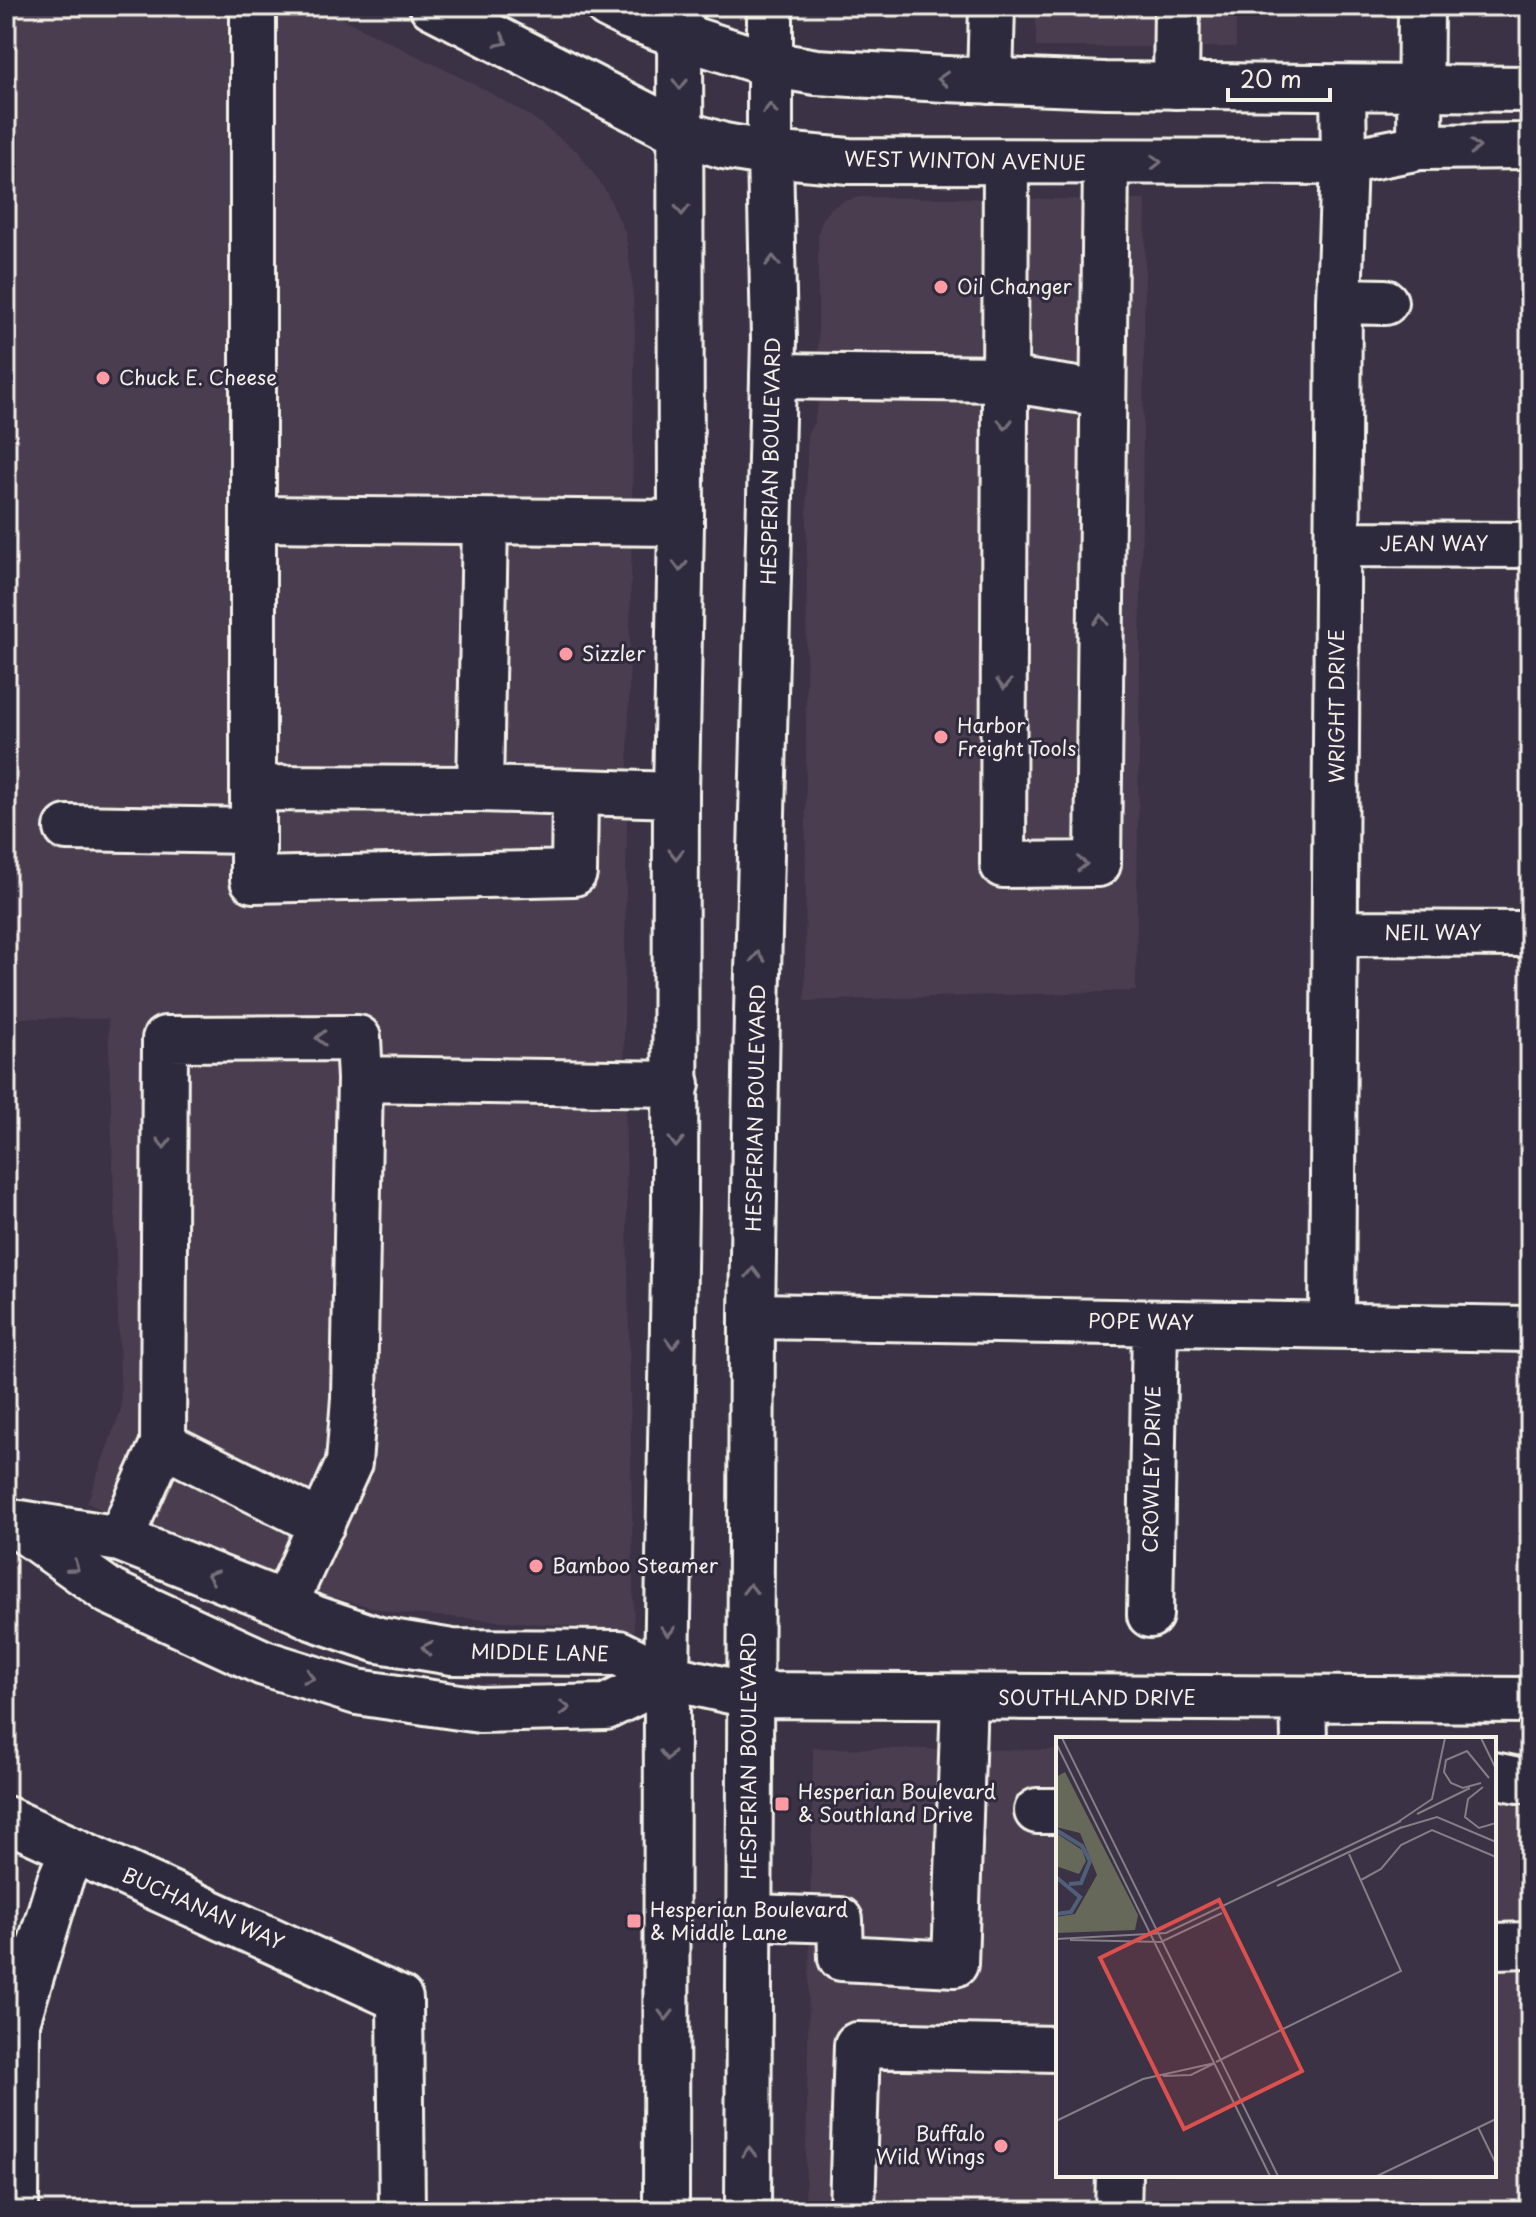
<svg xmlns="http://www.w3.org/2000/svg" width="1536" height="2217" font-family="'Playpen Sans',sans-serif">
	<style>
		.built { fill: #493c4f }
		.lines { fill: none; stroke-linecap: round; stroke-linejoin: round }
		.minor-casing { stroke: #f4f1e8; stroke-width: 50 }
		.major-casing { stroke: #f4f1e8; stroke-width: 50 }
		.minor { stroke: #2f2a3d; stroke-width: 44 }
		.major { stroke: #2f2a3d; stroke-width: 44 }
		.oneway { stroke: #747079 }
		.poi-dot { fill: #ff9aa2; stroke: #2f2a3d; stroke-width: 3 }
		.labels { text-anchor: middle; stroke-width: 6; stroke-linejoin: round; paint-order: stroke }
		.street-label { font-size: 20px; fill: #f4f1e8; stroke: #2f2a3d }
		.poi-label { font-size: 20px; fill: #f4f1e8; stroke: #2f2a3d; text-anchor: start }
		.inset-river { fill: none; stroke: #505f7a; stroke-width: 4 }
		.inset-road { fill: none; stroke: #857e86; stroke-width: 2 }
		.view { fill: #dc504e; fill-opacity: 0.15; stroke: #dc504e; stroke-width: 4 }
		.inset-edge { fill: none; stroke: #f4f1e8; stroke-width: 4 }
	</style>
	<rect width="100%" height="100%" fill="#3b3245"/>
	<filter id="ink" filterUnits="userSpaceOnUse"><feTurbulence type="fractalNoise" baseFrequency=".0125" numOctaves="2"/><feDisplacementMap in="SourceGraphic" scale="16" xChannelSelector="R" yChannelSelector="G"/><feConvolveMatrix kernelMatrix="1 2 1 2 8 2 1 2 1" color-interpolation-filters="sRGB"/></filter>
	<g filter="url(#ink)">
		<path class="built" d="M 6,6 L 317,6 L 482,88 L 532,117 L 578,152 L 606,191 L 626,234 L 632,280 L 635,328 L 624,1019 L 634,1631 L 395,1613 L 240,1574 L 87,1503 L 121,1409 L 108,1019 L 16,1018 L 16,877 L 6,877 Z
			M 1036,6 L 1236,6 L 1236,47 L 1036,47 Z
			M 860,197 L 1146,200 L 1136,991 L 805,1001 L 807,435 L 814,422 L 818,404 L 818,234 L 822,219 L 831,208 L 844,201 Z
			M 813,1748 L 1058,1750 L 1058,2175 L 1494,2175 L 1494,1753 L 1530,1753 L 1530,2211 L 805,2211 Z"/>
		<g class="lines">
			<g class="minor-casing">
				<path id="minor" d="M 253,6 L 253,880 L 574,873 L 575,792
					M 990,81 L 992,6
					M 1176,86 L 1177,6
					M 1420,147 L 1421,6
					M 1006,162 L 1003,865 L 1098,864 L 1106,163
					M 1339,301 L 1385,302
					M 773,376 L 1005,379 L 1103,394
					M 253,519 L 681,523
					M 1338,544 L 1530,545
					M 253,788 L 480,789 L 676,795
					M 480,789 L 485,522
					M 67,828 L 253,831
					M 1336,933 L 1530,934
					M 752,1316 L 1530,1329
					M 1332,1325 L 1339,301 L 1344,162 L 1343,88
					M 163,1444 L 165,1039 L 358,1038 L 360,1079
					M 11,1521 L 110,1592 L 264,1663 L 357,1692 L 480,1710 L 606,1707 L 667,1677
					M 20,1523 L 120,1539 L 285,1604 L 314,1618 L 379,1640 L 452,1652 L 619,1653 L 667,1677
					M 120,1539 L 163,1444 L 322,1524
					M 285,1604 L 349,1463 L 354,1398 L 360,1079 L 677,1084
					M 1150,1615 L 1155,1323
					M 1303,1699 L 1304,1739
					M 1494,1775 L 1518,1780 L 1530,1780
					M 1037,1811 L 1058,1811
					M 6,1819 L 400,1999 L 402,2211
					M 749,1917 L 840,1920 L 841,1958 L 955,1964 L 964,1697
					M 1494,1946 L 1530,1945
					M 16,2211 L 17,2022 L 60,1880 L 73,1850
					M 852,2211 L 857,2045 L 1058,2049
					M 1118,2211 L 1119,2175"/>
			</g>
			<g class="major-casing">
				<path id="major" d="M 432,6 L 679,132 L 724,146 L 770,154 L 849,161 L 1344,162 L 1420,147 L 1530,146
					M 608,6 L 630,17 L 681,36 L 769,64 L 816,72 L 945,79 L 1105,85 L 1530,89
					M 667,1677 L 749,1695 L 1530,1700
					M 666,2211 L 667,1677 L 675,1209 L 676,795 L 681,523 L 680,6
					M 748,2211 L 752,1316 L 757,1013 L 774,339 L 770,154 L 770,6"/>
			</g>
			<use href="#minor" class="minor"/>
			<use href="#major" class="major"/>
		</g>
		<defs><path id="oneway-chevron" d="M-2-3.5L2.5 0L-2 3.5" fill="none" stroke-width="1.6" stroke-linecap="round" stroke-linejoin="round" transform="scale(2)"/></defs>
		<g class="oneway">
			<use href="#oneway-chevron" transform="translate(502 41) rotate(27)"/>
			<use href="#oneway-chevron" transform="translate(943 79) rotate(-177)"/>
			<use href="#oneway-chevron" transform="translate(680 84) rotate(91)"/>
			<use href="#oneway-chevron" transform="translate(770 109) rotate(-90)"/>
			<use href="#oneway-chevron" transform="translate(1475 147) rotate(-1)"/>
			<use href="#oneway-chevron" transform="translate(1156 162) rotate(-1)"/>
			<use href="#oneway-chevron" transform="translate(682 210) rotate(90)"/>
			<use href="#oneway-chevron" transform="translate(773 261) rotate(-91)"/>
			<use href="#oneway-chevron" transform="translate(1005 424) rotate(90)"/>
			<use href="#oneway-chevron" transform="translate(680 566) rotate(91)"/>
			<use href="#oneway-chevron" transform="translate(1101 620) rotate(-89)"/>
			<use href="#oneway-chevron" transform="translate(1004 684) rotate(90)"/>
			<use href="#oneway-chevron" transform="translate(676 854) rotate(90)"/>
			<use href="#oneway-chevron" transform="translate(1082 864)"/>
			<use href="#oneway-chevron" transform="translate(758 957) rotate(-88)"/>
			<use href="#oneway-chevron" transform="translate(321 1038) rotate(179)"/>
			<use href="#oneway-chevron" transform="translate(676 1142) rotate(91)"/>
			<use href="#oneway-chevron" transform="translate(164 1143) rotate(90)"/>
			<use href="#oneway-chevron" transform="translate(753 1273) rotate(-89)"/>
			<use href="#oneway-chevron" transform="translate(673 1343) rotate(91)"/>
			<use href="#oneway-chevron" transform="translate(74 1567) rotate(36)"/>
			<use href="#oneway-chevron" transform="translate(212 1576) rotate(-159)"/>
			<use href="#oneway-chevron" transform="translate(750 1589) rotate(-90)"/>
			<use href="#oneway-chevron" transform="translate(668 1631) rotate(91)"/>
			<use href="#oneway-chevron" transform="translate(427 1648) rotate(-171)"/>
			<use href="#oneway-chevron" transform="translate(309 1677) rotate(18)"/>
			<use href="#oneway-chevron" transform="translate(565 1708) rotate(-1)"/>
			<use href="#oneway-chevron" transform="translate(667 1755) rotate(90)"/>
			<use href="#oneway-chevron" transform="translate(666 2015) rotate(90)"/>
			<use href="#oneway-chevron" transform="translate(749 2152) rotate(-90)"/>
		</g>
	</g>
	<g class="poi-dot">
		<circle cx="941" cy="287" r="8"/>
		<circle cx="103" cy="378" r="8"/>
		<circle cx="566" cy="654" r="8"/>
		<circle cx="941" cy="737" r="8"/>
		<circle cx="536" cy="1566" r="8"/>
		<rect x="774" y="1796" width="16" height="16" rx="4"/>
		<rect x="626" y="1913" width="16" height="16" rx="4"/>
		<circle cx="1001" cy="2146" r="8"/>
	</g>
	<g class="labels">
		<g class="street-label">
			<text transform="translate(965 161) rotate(1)" y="7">WEST WINTON AVENUE</text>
			<text transform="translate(771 461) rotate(-89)" y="7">HESPERIAN BOULEVARD</text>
			<text x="1434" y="551">JEAN WAY</text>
			<text transform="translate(1337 706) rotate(-90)" y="7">WRIGHT DRIVE</text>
			<text x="1433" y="940">NEIL WAY</text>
			<text transform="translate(756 1108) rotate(-89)" y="7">HESPERIAN BOULEVARD</text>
			<text transform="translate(1141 1322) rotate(1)" y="7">POPE WAY</text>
			<text transform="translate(1152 1469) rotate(-89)" y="7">CROWLEY DRIVE</text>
			<text transform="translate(540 1653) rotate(1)" y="7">MIDDLE LANE</text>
			<text x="1097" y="1705">SOUTHLAND DRIVE</text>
			<text transform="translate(749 1756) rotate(-90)" y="7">HESPERIAN BOULEVARD</text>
			<text transform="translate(203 1909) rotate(24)" y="7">BUCHANAN WAY</text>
		</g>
		<g class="poi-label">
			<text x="957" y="294">Oil Changer</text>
			<text x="119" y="385">Chuck E. Cheese</text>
			<text x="582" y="661">Sizzler</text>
			<text x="957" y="733">Harbor<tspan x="957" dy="23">Freight Tools</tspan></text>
			<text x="552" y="1573">Bamboo Steamer</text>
			<text x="798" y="1799">Hesperian Boulevard<tspan x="798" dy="23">&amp; Southland Drive</tspan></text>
			<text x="650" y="1917">Hesperian Boulevard<tspan x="650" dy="23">&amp; Middle Lane</tspan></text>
			<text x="985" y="2141" text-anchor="end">Buffalo<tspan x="985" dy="23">Wild Wings</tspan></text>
		</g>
	</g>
	<g transform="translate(1056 1737)">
		<rect width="440" height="440" fill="#3b3245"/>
		<path d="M 9,35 L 82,178 L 79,193 L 0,196 L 0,180 L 19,177 L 41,138 L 24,96 L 0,90 L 0,40 ZM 0,96 L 26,113 L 30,124 L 23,137 L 0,129 Z" fill="#66685a"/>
		<path class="inset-river" d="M 0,93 L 26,109 L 34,124 L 25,146 L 13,147M 0,140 L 24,160 L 15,175 L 0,177"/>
		<path class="inset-road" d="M 6,1 L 222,439M 425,1 L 440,32M 0,6 L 214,439M 425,46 L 407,51 L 395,46 L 388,35 L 390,23 L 411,14 L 433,41M 427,50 L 412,62 L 409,80 L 423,91 L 440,86M 361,77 L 414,51M 342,85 L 376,62 L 389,1M 344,91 L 381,80 L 440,105M 305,143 L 325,132 L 345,108 L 376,93 L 440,120M 221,149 L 346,90M 0,202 L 110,196 L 345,84M 14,203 L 105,205 L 166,176M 160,325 L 345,234 L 293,117M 107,339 L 135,338 L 159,326M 0,384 L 87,342 L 159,326M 422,390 L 440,427M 321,439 L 440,382"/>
		<path class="view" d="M 163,163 L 246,334 L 128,392 L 44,221 Z"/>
		<rect width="440" height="440" class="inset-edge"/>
	</g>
	<rect width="1536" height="2217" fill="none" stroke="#2f2a3d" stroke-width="32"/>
	<rect x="16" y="16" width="1504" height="2185" fill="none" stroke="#f4f1e8" stroke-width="3" filter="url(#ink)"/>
	<path d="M1228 88v12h102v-12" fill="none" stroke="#f4f1e8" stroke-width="4"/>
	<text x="1240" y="88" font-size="24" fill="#f4f1e8" stroke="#2f2a3d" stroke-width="6" paint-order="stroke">20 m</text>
</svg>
